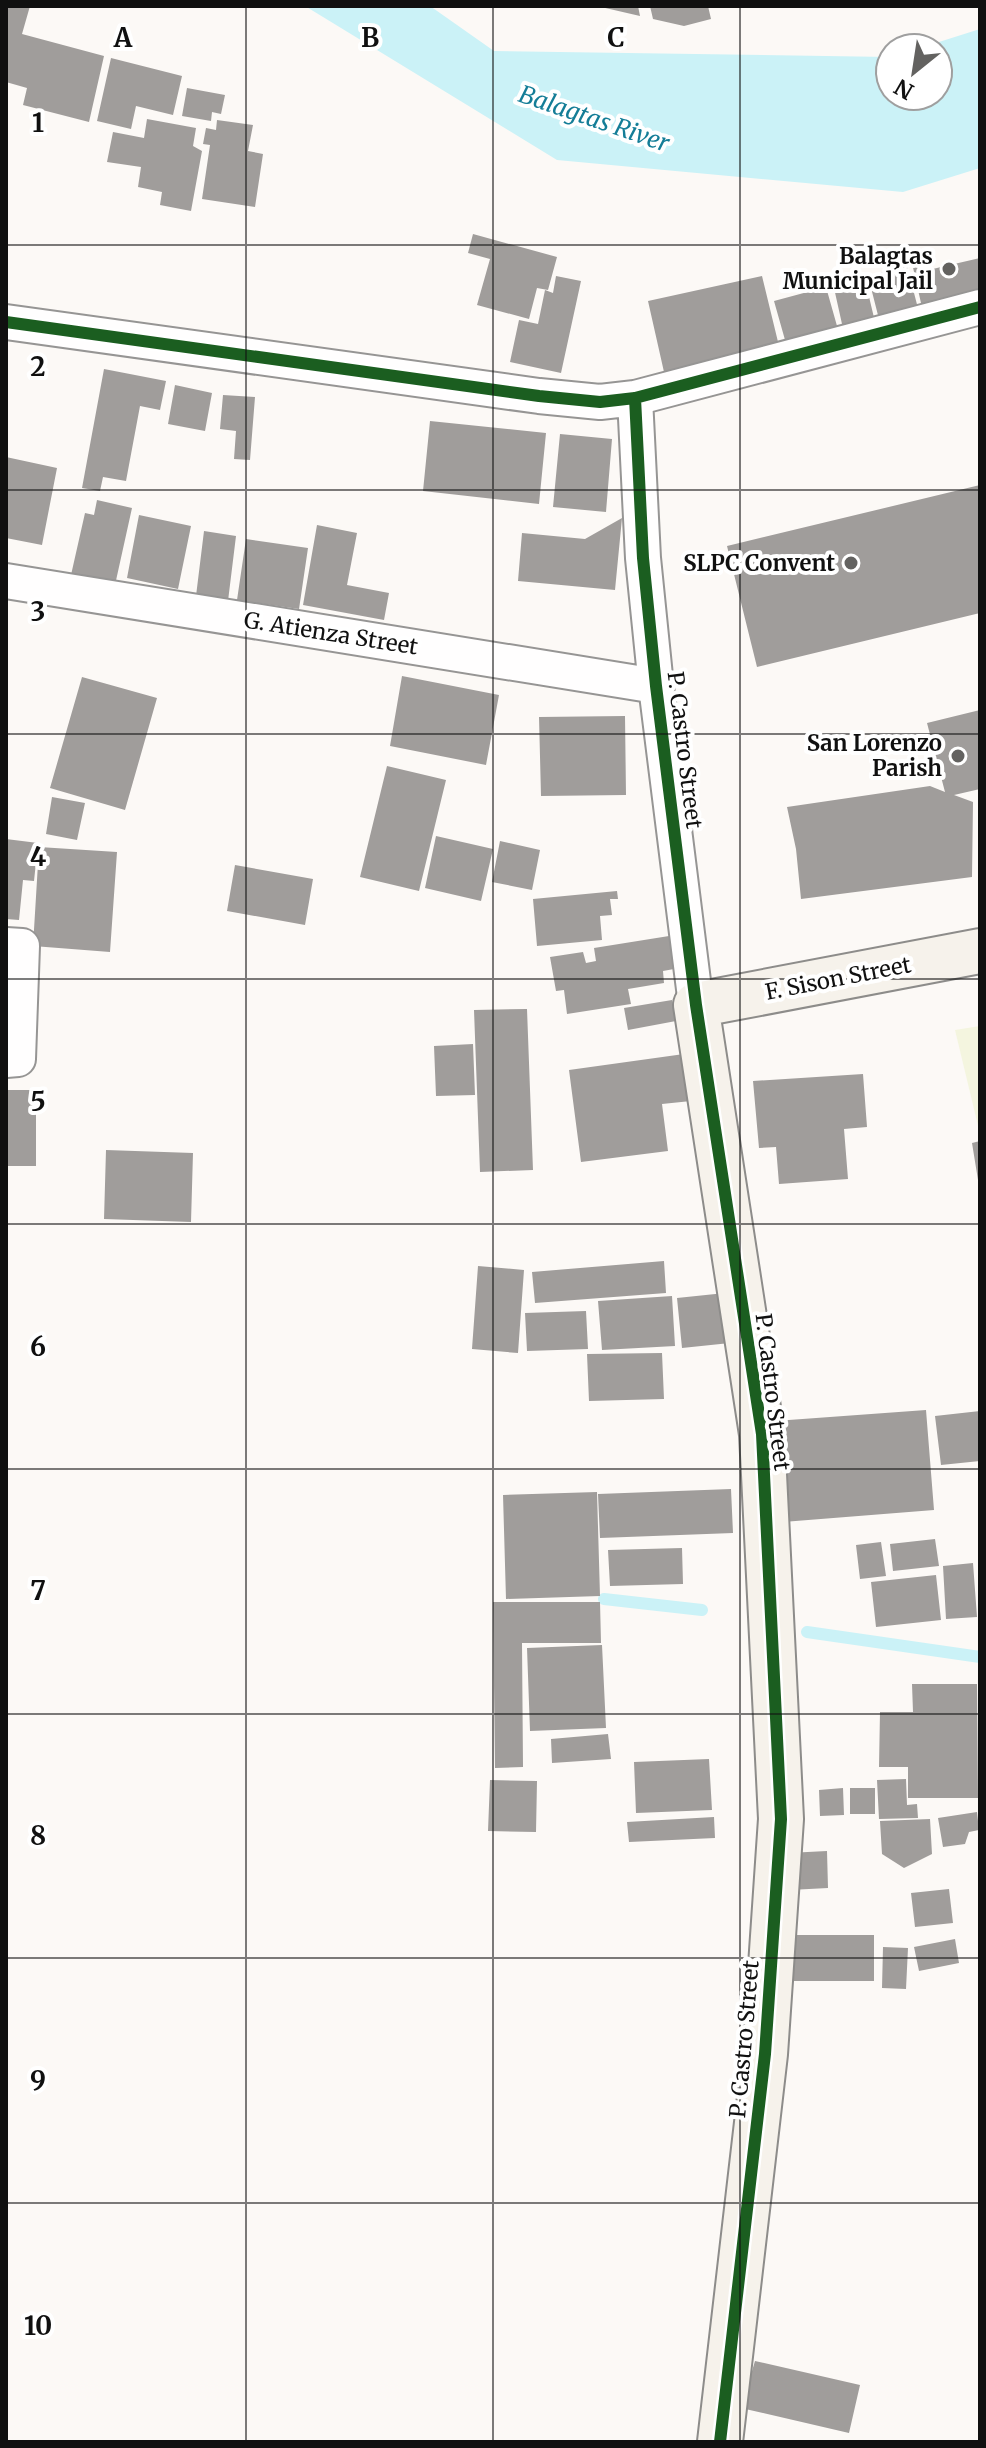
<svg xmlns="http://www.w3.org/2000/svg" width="986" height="2448" font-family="Merriweather,serif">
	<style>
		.pitch { fill: #f4f5df }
		.water { fill: #cbf2f7 }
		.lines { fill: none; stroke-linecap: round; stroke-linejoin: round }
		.stream { stroke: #cbf2f7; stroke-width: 12 }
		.building { fill: #a09d9b }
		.street-casing { stroke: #969594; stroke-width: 38 }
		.secondary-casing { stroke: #8d8c8a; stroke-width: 48 }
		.street { stroke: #fffefe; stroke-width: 34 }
		.secondary { stroke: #f6f2eb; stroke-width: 44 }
		.cycleway-casing { stroke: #fff; stroke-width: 17 }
		.cycleway { stroke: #1b5e20; stroke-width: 12 }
		.grid { fill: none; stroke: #101010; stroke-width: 2; stroke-opacity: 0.55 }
		.poi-dot { fill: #636260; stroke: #fff; stroke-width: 3 }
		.labels { text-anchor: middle; stroke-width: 8; stroke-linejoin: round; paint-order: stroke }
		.poi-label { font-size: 22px; font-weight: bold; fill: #101010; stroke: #fff; text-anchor: end }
		.street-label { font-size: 22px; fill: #101010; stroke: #fff }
		.water-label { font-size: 24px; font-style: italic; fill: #147d97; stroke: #fff }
		.grid-label { font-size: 26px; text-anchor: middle; font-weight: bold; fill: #101010; stroke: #fff; stroke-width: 8; stroke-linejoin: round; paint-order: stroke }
	</style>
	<rect width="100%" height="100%" fill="#fcf9f6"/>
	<path class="pitch" d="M 980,1026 L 980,1134 L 955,1030 Z"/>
	<path class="water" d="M 305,6 L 430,6 L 494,51 L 890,57 L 890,96 L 938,96 L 938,48 L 920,48 L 980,29 L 980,168 L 903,192 L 557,160 Z"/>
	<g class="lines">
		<path class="stream" d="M 604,1599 L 702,1610
			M 807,1632 L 980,1657"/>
	</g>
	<path class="building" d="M 6,6 L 30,6 L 22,34 L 104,56 L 89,122 L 23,105 L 27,88 L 6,82 Z
		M 601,6 L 638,6 L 640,16 L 601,7 Z
		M 650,6 L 708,6 L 711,19 L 684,26 L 653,19 Z
		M 111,58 L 182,76 L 173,115 L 136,106 L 131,129 L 97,121 Z
		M 187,88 L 225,95 L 221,114 L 212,112 L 211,121 L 182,116 Z
		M 147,119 L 196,128 L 193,146 L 202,151 L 191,211 L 160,205 L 162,192 L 138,187 L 141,167 L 107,162 L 113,132 L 144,138 Z
		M 217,120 L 253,125 L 248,151 L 263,154 L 255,207 L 202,199 L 210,145 L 203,144 L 206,128 L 216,130 Z
		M 473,234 L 557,257 L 548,290 L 537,288 L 529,319 L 477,305 L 490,259 L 468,253 Z
		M 980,258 L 980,299 L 923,312 L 912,263 L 922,261 L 924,271 Z
		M 907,266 L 920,316 L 881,327 L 868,276 Z
		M 556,276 L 581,281 L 561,373 L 510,362 L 519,320 L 538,324 L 545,290 L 553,293 Z
		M 762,276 L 779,346 L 664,372 L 648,301 Z
		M 865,280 L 876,326 L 844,333 L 834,288 Z
		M 826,287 L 839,333 L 787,347 L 774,301 Z
		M 104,369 L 166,381 L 160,410 L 140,406 L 126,481 L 103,477 L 100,491 L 82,488 Z
		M 175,385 L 212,393 L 205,431 L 168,424 Z
		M 223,395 L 255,397 L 250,460 L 234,459 L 236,431 L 220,429 Z
		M 430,421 L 546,433 L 539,504 L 423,491 Z
		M 560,434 L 612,439 L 606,512 L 553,507 Z
		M 6,457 L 57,468 L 42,545 L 6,538 Z
		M 980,485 L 980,613 L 757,667 L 727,546 Z
		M 97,500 L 132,508 L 115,585 L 71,575 L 85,513 L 94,515 Z
		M 139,515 L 191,526 L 178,589 L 127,578 Z
		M 622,518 L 615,590 L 518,581 L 522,533 L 585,539 Z
		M 317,525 L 357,533 L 347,585 L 389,593 L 384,620 L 303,605 Z
		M 204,531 L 236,536 L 228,601 L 196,596 Z
		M 246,539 L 308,548 L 299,609 L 237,600 Z
		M 402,676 L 499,695 L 486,765 L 390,746 Z
		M 82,677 L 157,698 L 125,810 L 50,788 Z
		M 980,710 L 980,789 L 954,795 L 973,802 L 972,877 L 801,899 L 796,849 L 787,807 L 930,786 L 945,792 L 927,723 Z
		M 625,716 L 626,795 L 541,796 L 539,717 Z
		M 387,766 L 446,780 L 419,891 L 360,877 Z
		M 52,797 L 85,803 L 77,840 L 46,834 Z
		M 436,836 L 493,849 L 481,901 L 425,888 Z
		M 6,839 L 38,843 L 34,881 L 23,880 L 19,920 L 6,919 Z
		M 500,841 L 540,850 L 532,890 L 492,882 Z
		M 39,847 L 117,852 L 110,952 L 33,946 Z
		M 235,865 L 313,879 L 305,925 L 227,911 Z
		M 617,891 L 618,899 L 610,899 L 612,915 L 600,916 L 602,940 L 537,946 L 533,899 Z
		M 669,936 L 674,969 L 663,971 L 664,983 L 628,989 L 631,1004 L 567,1014 L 564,990 L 556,991 L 550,957 L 583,952 L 586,963 L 596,961 L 594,948 Z
		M 672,1000 L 676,1021 L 628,1030 L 624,1008 Z
		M 527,1009 L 533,1170 L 480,1172 L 474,1010 Z
		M 473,1044 L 475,1095 L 436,1096 L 434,1046 Z
		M 684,1054 L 691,1101 L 662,1104 L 668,1151 L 581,1162 L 569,1070 Z
		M 863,1074 L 867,1127 L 844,1129 L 848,1179 L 779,1184 L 776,1147 L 759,1148 L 753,1081 Z
		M 6,1090 L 36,1090 L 36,1166 L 6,1166 Z
		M 980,1141 L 980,1180 L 978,1180 L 972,1143 Z
		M 106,1150 L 193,1153 L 191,1222 L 104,1219 Z
		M 664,1261 L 666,1293 L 535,1303 L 532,1272 Z
		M 478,1266 L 524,1270 L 518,1353 L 472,1349 Z
		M 725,1293 L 730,1343 L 682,1348 L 677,1298 Z
		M 672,1296 L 675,1346 L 602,1350 L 598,1301 Z
		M 586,1311 L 588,1349 L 527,1351 L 525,1313 Z
		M 662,1353 L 664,1399 L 589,1401 L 587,1354 Z
		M 926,1410 L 934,1510 L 783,1522 L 775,1421 Z
		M 980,1411 L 980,1461 L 941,1465 L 935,1416 Z
		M 731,1489 L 733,1533 L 600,1538 L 598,1494 Z
		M 597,1492 L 600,1596 L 506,1599 L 503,1495 Z
		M 935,1539 L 939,1566 L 893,1571 L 890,1544 Z
		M 881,1542 L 886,1576 L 860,1579 L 856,1545 Z
		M 682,1548 L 683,1584 L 610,1586 L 608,1550 Z
		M 973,1563 L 977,1617 L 946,1619 L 943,1566 Z
		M 936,1575 L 941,1620 L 876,1627 L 871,1582 Z
		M 493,1602 L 600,1602 L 601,1643 L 522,1643 L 523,1767 L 495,1768 Z
		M 602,1645 L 606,1728 L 530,1731 L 527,1648 Z
		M 912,1684 L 977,1684 L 978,1798 L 908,1798 L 908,1767 L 879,1767 L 880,1712 L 913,1712 Z
		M 608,1734 L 611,1759 L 552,1763 L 551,1739 Z
		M 709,1759 L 712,1810 L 636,1813 L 634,1762 Z
		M 906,1779 L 907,1805 L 917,1804 L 918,1818 L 879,1819 L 877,1780 Z
		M 490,1780 L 537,1781 L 536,1832 L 488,1831 Z
		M 843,1788 L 844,1815 L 820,1816 L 819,1790 Z
		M 850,1788 L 875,1788 L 875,1814 L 850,1814 Z
		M 977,1812 L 979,1830 L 969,1832 L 965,1844 L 943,1847 L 938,1818 Z
		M 714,1817 L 715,1838 L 629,1842 L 627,1822 Z
		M 930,1819 L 932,1854 L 904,1868 L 882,1854 L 880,1821 Z
		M 827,1851 L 828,1888 L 790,1890 L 788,1853 Z
		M 949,1889 L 953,1923 L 915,1927 L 911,1893 Z
		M 790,1935 L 874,1935 L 874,1981 L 790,1981 Z
		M 955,1939 L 959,1963 L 919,1971 L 914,1947 Z
		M 883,1947 L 908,1948 L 906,1989 L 882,1988 Z
		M 755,2361 L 860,2385 L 849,2433 L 741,2408 Z"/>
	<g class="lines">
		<g class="street-casing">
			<path id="street" d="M 6,322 L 539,396 L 600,402 L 635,398 L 980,307
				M 635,398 L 643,558 L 656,686 L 696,1005
				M 6,581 L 656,686
				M 6,945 L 22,946 L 18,1059 L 6,1060"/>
		</g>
		<g class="secondary-casing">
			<path id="secondary" d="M 720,2442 L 765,2054 L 781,1819 L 762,1434 L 696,1005 L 980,951"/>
		</g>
		<use href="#street" class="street"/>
		<use href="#secondary" class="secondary"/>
		<g class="cycleway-casing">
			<path id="cycleway" d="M 6,322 L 539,396 L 600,402 L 635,398 L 980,307
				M 635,398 L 643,558 L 656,686 L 696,1005 L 762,1434 L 781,1819 L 765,2054 L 720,2442"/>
		</g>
		<use href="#cycleway" class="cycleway"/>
	</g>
	<path class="grid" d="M 246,6 L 246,2442M 493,6 L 493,2442M 740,6 L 740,2442M 6,245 L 980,245M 6,490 L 980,490M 6,734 L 980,734M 6,979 L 980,979M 6,1224 L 980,1224M 6,1469 L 980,1469M 6,1714 L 980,1714M 6,1958 L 980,1958M 6,2203 L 980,2203"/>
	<g class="poi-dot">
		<circle cx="949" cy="269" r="8"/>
		<circle cx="851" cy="563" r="8"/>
		<circle cx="958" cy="756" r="8"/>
	</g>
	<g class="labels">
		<g class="poi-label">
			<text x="933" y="264">Balagtas<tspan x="933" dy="25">Municipal Jail</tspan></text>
			<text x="835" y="571">SLPC Convent</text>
			<text x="942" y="751">San Lorenzo<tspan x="942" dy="25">Parish</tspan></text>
		</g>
		<g class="street-label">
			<text transform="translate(331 633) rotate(9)" y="8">G. Atienza Street</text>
			<text transform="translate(685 750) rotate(83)" y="8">P. Castro Street</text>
			<text transform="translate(838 978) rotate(-11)" y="8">F. Sison Street</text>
			<text transform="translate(773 1392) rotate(83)" y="8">P. Castro Street</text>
			<text transform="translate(744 2039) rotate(-85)" y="8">P. Castro Street</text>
		</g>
		<g class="water-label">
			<text transform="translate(594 119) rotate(19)" y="8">Balagtas River</text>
		</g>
	</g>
	<g class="grid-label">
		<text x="123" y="47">A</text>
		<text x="370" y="47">B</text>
		<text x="616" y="47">C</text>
		<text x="38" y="132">1</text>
		<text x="38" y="376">2</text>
		<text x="38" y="621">3</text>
		<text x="38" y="866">4</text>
		<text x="38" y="1111">5</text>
		<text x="38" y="1356">6</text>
		<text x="38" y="1600">7</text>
		<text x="38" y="1845">8</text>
		<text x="38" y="2090">9</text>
		<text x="38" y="2335">10</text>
	</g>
	<rect width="986" height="2448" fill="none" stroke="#101010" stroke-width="16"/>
	<g transform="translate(914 72) rotate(210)"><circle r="38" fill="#ffffff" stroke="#9f9f9f" stroke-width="2"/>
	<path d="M0-6L14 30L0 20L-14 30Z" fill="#636260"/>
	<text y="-12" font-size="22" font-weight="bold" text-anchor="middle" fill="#101010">N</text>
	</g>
</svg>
